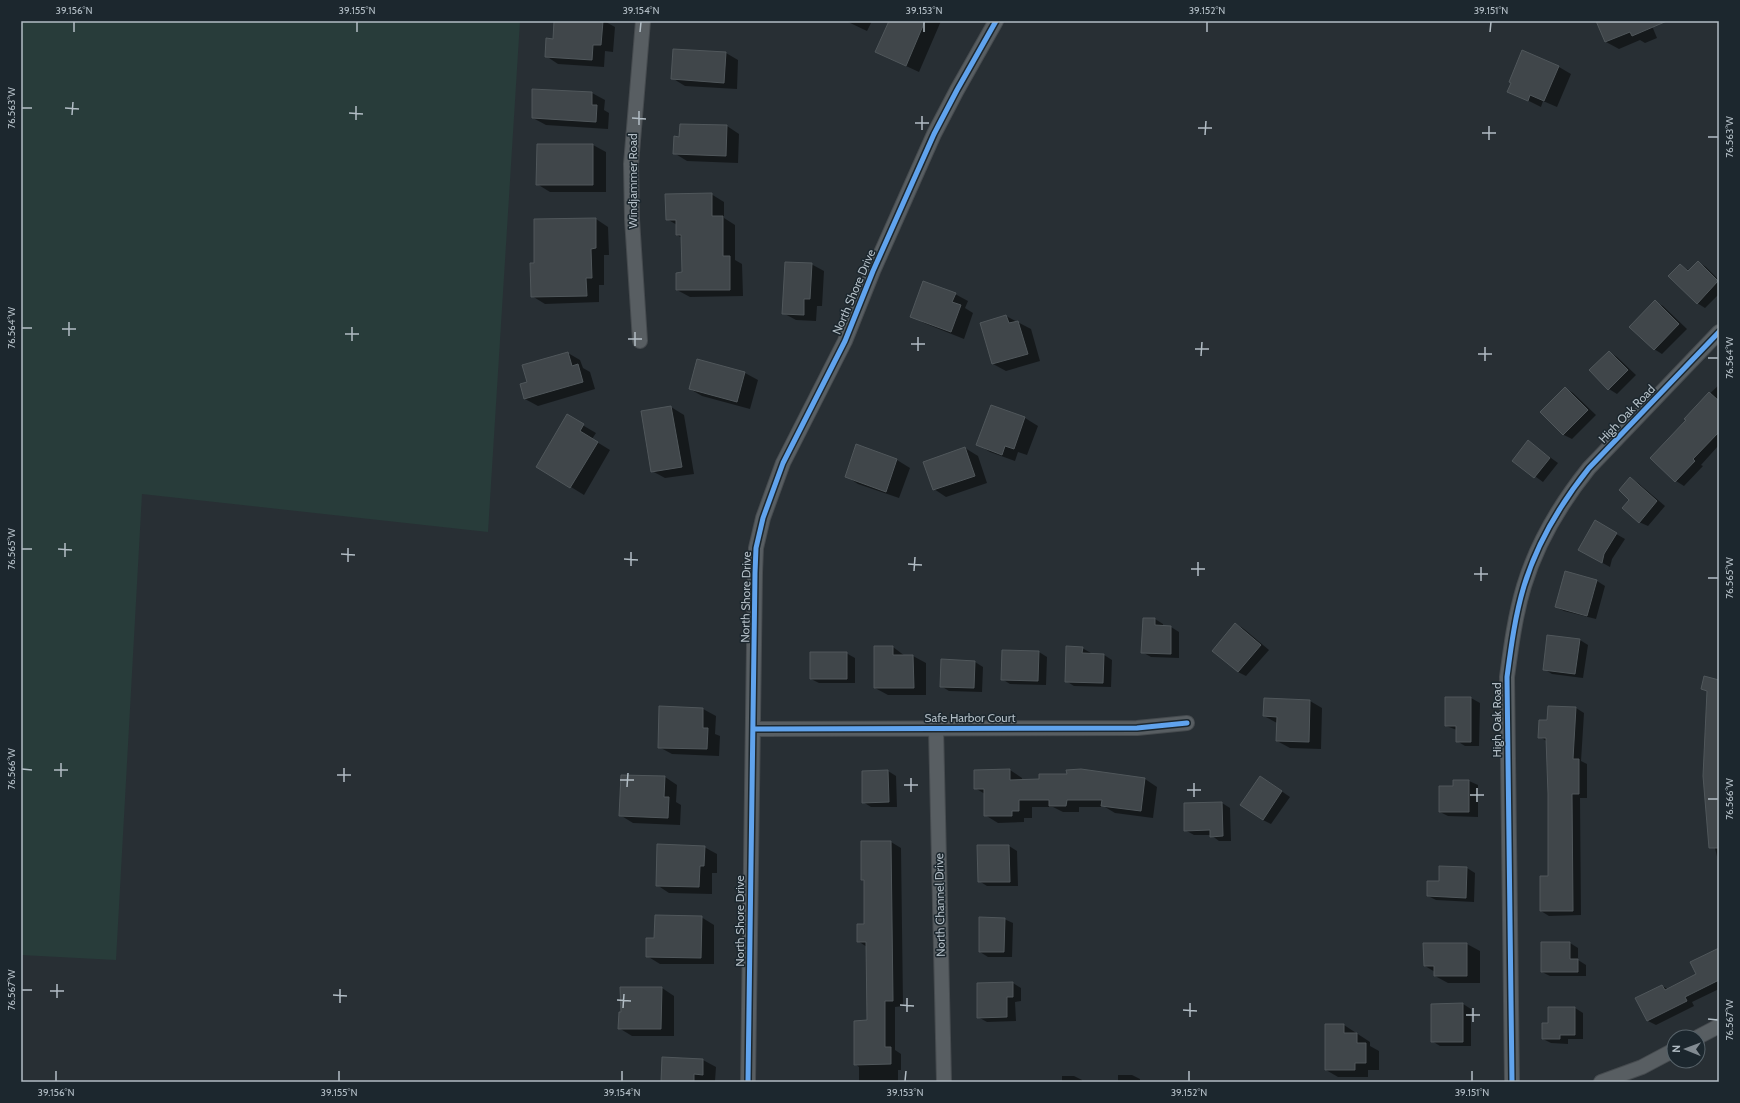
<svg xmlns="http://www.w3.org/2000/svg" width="1740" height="1103" font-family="Cabin,sans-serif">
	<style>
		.green { fill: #283c3a }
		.shadow { fill: #0007 }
		.building { fill: #40464a; stroke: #50575b }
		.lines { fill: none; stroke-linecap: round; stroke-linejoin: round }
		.street-casing { stroke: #464b4f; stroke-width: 16 }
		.street { stroke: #585e62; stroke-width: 14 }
		.cycleway-casing { stroke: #1c272e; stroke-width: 8 }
		.cycleway { stroke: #60a3ed; stroke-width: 5 }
		.ticks { fill: none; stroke: #b2bdc5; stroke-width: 1.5 }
		.labels { text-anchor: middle; stroke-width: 3; stroke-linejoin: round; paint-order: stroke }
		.street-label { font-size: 12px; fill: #b2bdc5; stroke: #1c272e }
		.neatline { fill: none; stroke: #b2bdc5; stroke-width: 1.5 }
		.ticks-label { font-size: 10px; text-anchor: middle; fill: #b2bdc5 }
	</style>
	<rect width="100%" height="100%" fill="#282f34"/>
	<path class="green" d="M 21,21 L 520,21 L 488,532 L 142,494 L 116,960 L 21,955 Z"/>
	<path class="shadow" d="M 555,21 L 604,21 L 615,27 L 613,52 L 605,51 L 604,67 L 558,64 L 546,56 L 554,40 Z
		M 846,21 L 872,21 L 867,31 Z
		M 890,21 L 941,21 L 919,72 L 876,52 Z
		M 1597,21 L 1650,21 L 1657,38 L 1645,43 L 1640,40 L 1619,49 L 1606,42 Z
		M 1523,51 L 1559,67 L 1571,74 L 1557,107 L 1543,101 L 1541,107 L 1509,91 Z
		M 726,53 L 738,60 L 737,89 L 685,86 L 672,78 Z
		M 592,93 L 605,100 L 604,110 L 609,113 L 608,129 L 546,125 L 533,118 Z
		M 727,126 L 739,134 L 738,163 L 687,161 L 674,153 L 680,138 Z
		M 538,145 L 593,145 L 606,152 L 606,192 L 550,192 L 537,184 Z
		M 711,194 L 724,202 L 724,218 L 735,225 L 735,260 L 742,264 L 743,296 L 690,297 L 677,290 L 683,273 L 682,238 L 677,235 L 677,225 L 667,219 Z
		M 596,219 L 608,227 L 609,255 L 604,255 L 604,285 L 599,285 L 599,302 L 545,304 L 532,296 L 535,264 Z
		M 1698,262 L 1706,267 L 1719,280 L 1719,294 L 1705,308 L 1697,303 L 1680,265 L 1690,271 Z
		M 811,264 L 824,271 L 822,306 L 817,306 L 816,321 L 796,320 L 783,313 Z
		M 955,294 L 968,301 L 965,308 L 973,313 L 964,339 L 924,323 L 912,316 Z
		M 1655,302 L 1663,306 L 1687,329 L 1662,354 L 1654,349 Z
		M 1006,316 L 1031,329 L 1040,361 L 1006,371 L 993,364 Z
		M 1609,352 L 1617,357 L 1636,375 L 1617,394 L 1609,389 L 1590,370 Z
		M 568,353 L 580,360 L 583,368 L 590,372 L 595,389 L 538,406 L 525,399 L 528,383 Z
		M 697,360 L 745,373 L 758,380 L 750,409 L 702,396 L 690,389 Z
		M 1719,385 L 1719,445 L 1701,465 L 1703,466 L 1684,486 L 1676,481 L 1687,420 L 1706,397 Z
		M 1565,388 L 1573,393 L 1596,415 L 1572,439 L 1564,435 L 1541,412 Z
		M 992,406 L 1025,418 L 1038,426 L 1027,455 L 1018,452 L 1015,461 L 990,452 L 977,444 Z
		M 671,407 L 684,415 L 694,474 L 665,478 L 652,471 Z
		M 567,416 L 596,433 L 592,439 L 610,450 L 584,495 L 537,466 Z
		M 1529,442 L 1558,463 L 1543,482 L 1514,461 Z
		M 857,446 L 897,460 L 910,468 L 899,498 L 858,484 L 846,476 Z
		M 965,448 L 978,456 L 987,483 L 946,497 L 934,489 Z
		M 1630,478 L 1638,483 L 1665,506 L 1648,526 L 1639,522 L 1630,500 Z
		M 1595,522 L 1625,539 L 1612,559 L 1610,567 L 1579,550 Z
		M 1565,573 L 1597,581 L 1605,586 L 1596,619 L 1564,611 L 1556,607 Z
		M 1155,619 L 1163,624 L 1163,627 L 1171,627 L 1179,632 L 1179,658 L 1151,657 L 1142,652 Z
		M 1236,624 L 1244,629 L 1269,650 L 1246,676 L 1238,672 Z
		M 1580,640 L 1588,645 L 1583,678 L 1552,674 L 1544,669 Z
		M 893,647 L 905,656 L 913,656 L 926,663 L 926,695 L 888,695 L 875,688 Z
		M 1082,648 L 1091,653 L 1091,654 L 1104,655 L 1112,660 L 1111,687 L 1074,686 L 1066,681 Z
		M 1039,652 L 1047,657 L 1046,685 L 1010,684 L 1002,679 Z
		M 846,653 L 855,658 L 855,683 L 819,683 L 811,679 Z
		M 942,661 L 975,662 L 983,667 L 982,692 L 949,691 L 941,686 Z
		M 1719,681 L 1719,865 L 1715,848 L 1709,845 L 1710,693 L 1702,688 Z
		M 1446,698 L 1471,698 L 1480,703 L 1479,746 L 1465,746 L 1457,741 L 1457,730 L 1446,726 Z
		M 1310,701 L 1322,708 L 1321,749 L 1290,748 L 1277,741 L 1277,723 L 1264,716 Z
		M 660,707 L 703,709 L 716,716 L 715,734 L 720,736 L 719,756 L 672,754 L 659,747 Z
		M 1576,708 L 1584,713 L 1581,761 L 1587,764 L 1587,798 L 1580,798 L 1581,915 L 1549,916 L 1541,911 L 1549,877 L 1549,794 L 1548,742 L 1540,737 L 1548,721 Z
		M 1010,770 L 1022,778 L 1022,781 L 1145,779 L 1157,787 L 1153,818 L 1115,813 L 1105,807 L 1079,807 L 1079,812 L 1063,812 L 1053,807 L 1032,807 L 1032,818 L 1024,818 L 1024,822 L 998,823 L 985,815 L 985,794 L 975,788 Z
		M 888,771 L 896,776 L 897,807 L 871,807 L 863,802 Z
		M 665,777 L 677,785 L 676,802 L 681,805 L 680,825 L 633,823 L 620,815 Z
		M 1454,781 L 1469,781 L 1478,785 L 1478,817 L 1448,816 L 1440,812 L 1454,787 Z
		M 1268,782 L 1290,797 L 1271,824 L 1263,820 Z
		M 1222,803 L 1230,808 L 1231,841 L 1219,841 L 1211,835 L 1194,835 L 1185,830 Z
		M 891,842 L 901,848 L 903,1006 L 895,1007 L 895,1050 L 901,1054 L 901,1070 L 898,1070 L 898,1082 L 859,1082 L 859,1067 L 855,1064 L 868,1021 L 867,947 L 858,941 L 865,925 L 865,881 L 862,879 Z
		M 978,846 L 1009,846 L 1017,851 L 1018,886 L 987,886 L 979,881 Z
		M 704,847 L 717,854 L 717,873 L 712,873 L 712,894 L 669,893 L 657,885 Z
		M 1467,868 L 1475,873 L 1474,902 L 1436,900 L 1428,896 L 1440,882 Z
		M 701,917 L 714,925 L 714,964 L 660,964 L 647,956 L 655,939 Z
		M 1004,919 L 1013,923 L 1012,957 L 988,957 L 980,952 Z
		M 1570,943 L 1578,948 L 1578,960 L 1586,965 L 1586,976 L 1550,976 L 1542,972 Z
		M 1467,944 L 1480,951 L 1480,983 L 1448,983 L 1435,976 L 1435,972 L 1425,966 Z
		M 1719,949 L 1719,989 L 1692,1002 L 1694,1006 L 1656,1025 L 1648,1021 L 1662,986 L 1668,989 L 1698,974 Z
		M 1013,983 L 1021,988 L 1021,1001 L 1015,1002 L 1016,1021 L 987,1022 L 978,1017 Z
		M 662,988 L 674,996 L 674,1036 L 632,1036 L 619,1028 L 622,1013 Z
		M 1463,1004 L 1471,1009 L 1471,1046 L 1440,1046 L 1432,1041 Z
		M 1575,1008 L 1583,1013 L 1583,1039 L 1568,1039 L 1568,1044 L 1551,1043 L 1543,1039 L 1549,1024 Z
		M 1344,1025 L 1370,1042 L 1370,1046 L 1379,1051 L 1379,1070 L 1368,1070 L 1368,1077 L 1338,1077 L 1326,1070 Z
		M 663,1058 L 703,1060 L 716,1067 L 715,1081 L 662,1082 Z
		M 1118,1075 L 1132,1075 L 1140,1079 L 1140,1082 L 1103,1082 L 1118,1082 Z
		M 1062,1076 L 1074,1076 L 1082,1080 L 1082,1082 L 1062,1082 Z"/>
	<path class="building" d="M 554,21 L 603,21 L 601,45 L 593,45 L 592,60 L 545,57 L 546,38 L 553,39 Z
		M 889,21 L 925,21 L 906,66 L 875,52 Z
		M 1596,21 L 1667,21 L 1632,36 L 1630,32 L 1605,42 Z
		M 673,49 L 726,52 L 724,83 L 671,79 Z
		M 1522,50 L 1559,66 L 1544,101 L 1530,95 L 1528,101 L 1507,92 L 1511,83 L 1509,82 Z
		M 532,89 L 592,92 L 592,105 L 597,105 L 596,122 L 532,118 Z
		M 680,124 L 727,125 L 726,156 L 673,154 L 674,136 L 679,137 Z
		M 537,144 L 593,144 L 593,185 L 536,185 Z
		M 712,193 L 712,216 L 723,216 L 723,256 L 730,256 L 730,290 L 676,290 L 676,273 L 682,272 L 681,235 L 676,235 L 676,220 L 666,220 L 665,194 Z
		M 596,218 L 596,248 L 591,249 L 592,278 L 586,278 L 587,296 L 531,297 L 530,263 L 534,263 L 534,219 Z
		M 1698,261 L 1718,281 L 1697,304 L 1668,276 L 1680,264 L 1688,271 Z
		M 785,262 L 812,263 L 810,299 L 804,299 L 804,315 L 782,314 Z
		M 923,281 L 956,293 L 952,302 L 961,305 L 951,332 L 910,317 Z
		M 1655,300 L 1679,324 L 1654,350 L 1629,327 Z
		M 1006,315 L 1009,323 L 1018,321 L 1028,354 L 992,364 L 980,323 Z
		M 1609,351 L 1628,370 L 1608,390 L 1589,370 Z
		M 568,352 L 572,366 L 578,364 L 583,382 L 524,399 L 520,384 L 527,382 L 522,365 Z
		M 697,359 L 745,372 L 737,402 L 689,389 Z
		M 1565,387 L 1588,410 L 1563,435 L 1540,412 Z
		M 1709,392 L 1719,401 L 1719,432 L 1693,459 L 1695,461 L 1675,482 L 1650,458 L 1686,420 L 1684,419 Z
		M 991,405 L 1025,417 L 1014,449 L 1005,446 L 1002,455 L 976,445 Z
		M 671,406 L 682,467 L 651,472 L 641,411 Z
		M 567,414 L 584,424 L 580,431 L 598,442 L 570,488 L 536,467 Z
		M 1528,440 L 1550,458 L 1534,478 L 1512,461 Z
		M 856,444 L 897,459 L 886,492 L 845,477 Z
		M 965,447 L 975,476 L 933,490 L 923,462 Z
		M 1630,477 L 1657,501 L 1639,523 L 1622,508 L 1629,500 L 1619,490 Z
		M 1595,520 L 1617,533 L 1604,554 L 1602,563 L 1578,550 Z
		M 1565,571 L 1597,580 L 1587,616 L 1555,607 Z
		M 1143,618 L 1155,618 L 1155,625 L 1171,626 L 1171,654 L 1141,653 Z
		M 1235,623 L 1261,645 L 1238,672 L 1212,651 Z
		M 1547,635 L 1580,639 L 1575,674 L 1543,670 Z
		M 874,646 L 893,646 L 893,655 L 913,655 L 914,688 L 874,688 Z
		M 1066,646 L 1083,647 L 1082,653 L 1104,654 L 1103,683 L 1065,682 Z
		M 1002,650 L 1039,651 L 1038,681 L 1001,680 Z
		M 810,652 L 847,652 L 847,679 L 810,679 Z
		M 941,659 L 975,661 L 974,688 L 940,687 Z
		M 1704,676 L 1719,680 L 1719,848 L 1709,848 L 1703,776 L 1707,691 L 1701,689 Z
		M 1445,697 L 1471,697 L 1471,742 L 1456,742 L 1456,726 L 1445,726 Z
		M 1264,698 L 1310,700 L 1309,742 L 1276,741 L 1277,717 L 1263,716 Z
		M 659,706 L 703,708 L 703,728 L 708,728 L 707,749 L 658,748 Z
		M 1548,706 L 1576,707 L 1573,759 L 1579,759 L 1579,794 L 1572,794 L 1573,911 L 1540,911 L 1540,876 L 1548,876 L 1548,794 L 1546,738 L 1538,738 L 1539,720 L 1547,720 Z
		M 1010,769 L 1010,780 L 1039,779 L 1039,774 L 1067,774 L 1066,770 L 1081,769 L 1145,778 L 1141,811 L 1101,806 L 1102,800 L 1067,800 L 1066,806 L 1049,806 L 1049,800 L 1019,800 L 1019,811 L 1012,811 L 1012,816 L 984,816 L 984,789 L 974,789 L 974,770 Z
		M 888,770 L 889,802 L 862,803 L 862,771 Z
		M 621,775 L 665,776 L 664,797 L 669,797 L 668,818 L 619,816 Z
		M 1260,776 L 1282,791 L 1263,820 L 1240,805 Z
		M 1453,780 L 1469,780 L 1469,812 L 1439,812 L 1439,786 L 1453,786 Z
		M 1222,802 L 1223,836 L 1210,837 L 1210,830 L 1184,831 L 1184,803 Z
		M 861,841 L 891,841 L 893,1001 L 885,1001 L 885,1047 L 891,1047 L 891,1064 L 854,1065 L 854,1021 L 867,1020 L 866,942 L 857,942 L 857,924 L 864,924 L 864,880 L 861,880 Z
		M 657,844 L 705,846 L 704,866 L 700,866 L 699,887 L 656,886 Z
		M 977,845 L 1009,845 L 1010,882 L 978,882 Z
		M 1439,866 L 1467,867 L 1466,898 L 1427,896 L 1427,881 L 1439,881 Z
		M 655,915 L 702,916 L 701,958 L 646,957 L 646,938 L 654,938 Z
		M 979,917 L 1005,918 L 1004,952 L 979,952 Z
		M 1541,942 L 1570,942 L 1570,959 L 1578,959 L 1578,972 L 1541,972 Z
		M 1423,943 L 1467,943 L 1467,976 L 1434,976 L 1434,966 L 1424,966 Z
		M 1719,948 L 1719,980 L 1685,997 L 1687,1001 L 1647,1021 L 1635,998 L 1662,985 L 1665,990 L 1696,974 L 1690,962 Z
		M 1013,982 L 1013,997 L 1007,997 L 1007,1017 L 977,1018 L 977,983 Z
		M 620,987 L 662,987 L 661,1029 L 618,1029 L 619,1012 L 621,1012 Z
		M 1463,1003 L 1463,1042 L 1431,1042 L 1431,1004 Z
		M 1548,1007 L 1575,1007 L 1575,1035 L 1560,1035 L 1560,1039 L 1542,1039 L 1542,1023 L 1548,1023 Z
		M 1325,1024 L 1344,1024 L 1344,1033 L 1357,1033 L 1357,1043 L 1366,1043 L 1366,1063 L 1355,1063 L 1355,1070 L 1325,1070 Z
		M 662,1057 L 703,1059 L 703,1075 L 694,1074 L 694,1082 L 661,1082 Z"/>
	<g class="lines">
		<g class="street-casing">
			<path id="street" d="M 640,341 L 632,219 L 631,164 L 643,21
				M 936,728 L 944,1082
				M 753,729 L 1137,728 L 1187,723
				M 1698,1037 L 1719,1026
				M 748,1082 L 755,573 L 756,548 L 763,518 L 783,463 L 845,341 L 873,271 L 934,134 L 957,90 L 996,21
				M 1512,1082 L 1507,677 C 1511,647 1515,616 1524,586 C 1537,543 1561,503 1589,468 L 1719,332
				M 1601,1082 L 1642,1067 L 1674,1050"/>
		</g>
		<use href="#street" class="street"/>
		<g class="cycleway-casing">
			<path id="cycleway" d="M 753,729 L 1137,728 L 1187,723
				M 748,1082 L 755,573 L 756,548 L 763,518 L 783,463 L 845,341 L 873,271 L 934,134 L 957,90 L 996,21
				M 1512,1082 L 1507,677 C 1511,647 1515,616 1524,586 C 1537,543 1561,503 1589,468 L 1719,332"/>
		</g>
		<use href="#cycleway" class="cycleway"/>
	</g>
	<path class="ticks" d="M 74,32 L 74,22M 357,32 L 357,22M 640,32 L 641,22M 924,32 L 924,22M 1207,32 L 1207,22M 1490,32 L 1491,22M 22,108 L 32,108M 65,108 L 79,109M 349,113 L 363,114M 72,115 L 73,102M 632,118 L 646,119M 356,120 L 356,106M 915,123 L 929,123M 639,125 L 639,111M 1198,128 L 1212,128M 922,130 L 922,116M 1482,133 L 1496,133M 1205,135 L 1206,121M 1708,137 L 1718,137M 1489,140 L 1489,126M 22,328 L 32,328M 62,329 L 76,329M 345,334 L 359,334M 69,336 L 69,322M 628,339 L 642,339M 352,341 L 352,327M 911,344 L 925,344M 635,346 L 635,332M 1195,349 L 1209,349M 918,351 L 918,337M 1478,354 L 1492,354M 1201,356 L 1202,342M 1708,358 L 1718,358M 1485,361 L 1485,347M 22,549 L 32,549M 58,549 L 72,550M 341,554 L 355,555M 65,557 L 65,543M 624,559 L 638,560M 348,562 L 348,548M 908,564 L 922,565M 631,566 L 631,552M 1191,569 L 1205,569M 914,571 L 915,557M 1474,574 L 1488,574M 1198,576 L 1198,562M 1708,578 L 1718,578M 1481,581 L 1481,567M 22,769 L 32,770M 54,770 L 68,770M 337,775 L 351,775M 61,777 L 61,763M 620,780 L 634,780M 344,782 L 344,768M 904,785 L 918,785M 627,787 L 628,773M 1187,790 L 1201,790M 911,792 L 911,778M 1470,795 L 1484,795M 1194,797 L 1194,783M 1708,799 L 1718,799M 1477,802 L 1477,788M 22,990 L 32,990M 50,991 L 64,991M 333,995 L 347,996M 57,998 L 57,984M 617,1000 L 631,1001M 340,1003 L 340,989M 900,1005 L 914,1006M 623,1008 L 624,994M 1183,1010 L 1197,1011M 907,1012 L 907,998M 1466,1015 L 1480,1015M 1190,1017 L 1190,1003M 1708,1019 L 1718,1020M 1473,1022 L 1473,1008M 56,1081 L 56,1071M 339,1081 L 339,1071M 622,1081 L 622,1071M 905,1081 L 906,1071M 1189,1081 L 1189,1071M 1472,1081 L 1472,1071"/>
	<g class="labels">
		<g class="street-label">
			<text transform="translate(633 181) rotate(-90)" y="4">Windjammer Road</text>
			<text transform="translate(854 292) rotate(-67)" y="4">North Shore Drive</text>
			<text transform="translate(1627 414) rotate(-46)" y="4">High Oak Road</text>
			<text transform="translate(746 597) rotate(-89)" y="4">North Shore Drive</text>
			<text x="970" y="722">Safe Harbor Court</text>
			<text transform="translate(1497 720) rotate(-90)" y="4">High Oak Road</text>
			<text transform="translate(940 905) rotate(-91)" y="4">North Channel Drive</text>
			<text transform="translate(740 921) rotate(-90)" y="4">North Shore Drive</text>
		</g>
	</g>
	<rect width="1740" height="1103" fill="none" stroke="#1c272e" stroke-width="44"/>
	<g transform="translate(1686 1049) rotate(271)"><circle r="19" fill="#1c272e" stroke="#58636a"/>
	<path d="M0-3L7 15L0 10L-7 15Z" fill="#828b92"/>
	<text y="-6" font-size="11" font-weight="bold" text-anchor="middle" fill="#b2bdc5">N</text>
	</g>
	<rect x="22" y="22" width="1696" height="1059" class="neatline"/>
	<g class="ticks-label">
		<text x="74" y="14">39.156°N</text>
		<text x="357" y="14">39.155°N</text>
		<text x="641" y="14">39.154°N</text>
		<text x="924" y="14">39.153°N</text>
		<text x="1207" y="14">39.152°N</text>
		<text x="1491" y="14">39.151°N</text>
		<text transform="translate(11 108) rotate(-90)" y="4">76.563°W</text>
		<text transform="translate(1729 137) rotate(-90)" y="4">76.563°W</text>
		<text transform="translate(11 328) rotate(-90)" y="4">76.564°W</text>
		<text transform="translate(1729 358) rotate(-90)" y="4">76.564°W</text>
		<text transform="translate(11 549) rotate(-90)" y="4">76.565°W</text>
		<text transform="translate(1729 578) rotate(-90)" y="4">76.565°W</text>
		<text transform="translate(11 769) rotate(-90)" y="4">76.566°W</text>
		<text transform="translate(1729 799) rotate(-90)" y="4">76.566°W</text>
		<text transform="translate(11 990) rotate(-90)" y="4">76.567°W</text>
		<text transform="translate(1729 1020) rotate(-90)" y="4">76.567°W</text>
		<text x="56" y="1096">39.156°N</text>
		<text x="339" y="1096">39.155°N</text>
		<text x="622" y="1096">39.154°N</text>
		<text x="905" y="1096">39.153°N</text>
		<text x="1189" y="1096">39.152°N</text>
		<text x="1472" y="1096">39.151°N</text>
	</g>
</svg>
